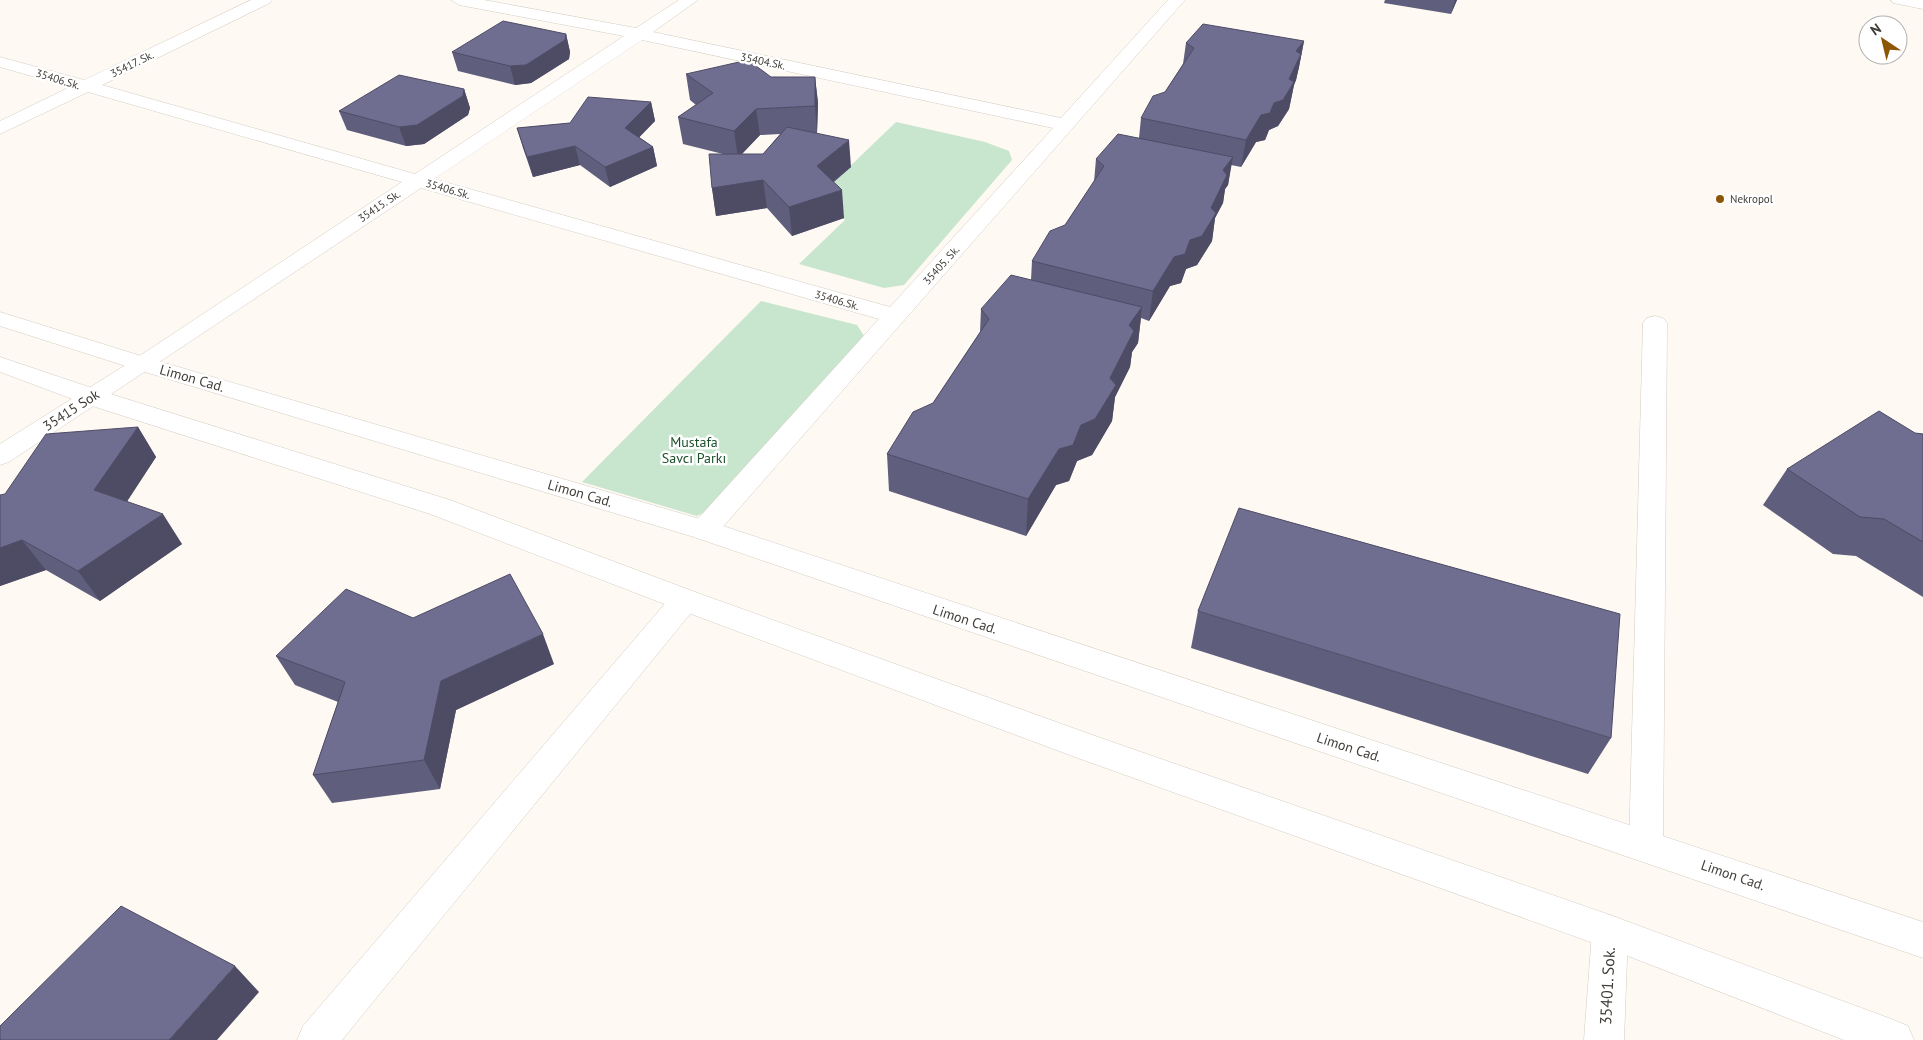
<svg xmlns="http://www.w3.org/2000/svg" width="1923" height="1040" font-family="'PT Sans',sans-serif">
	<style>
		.green { fill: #c8e5cd }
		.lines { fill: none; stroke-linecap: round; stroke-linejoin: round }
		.minor-casing { stroke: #d4ccc2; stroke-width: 1 }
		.tertiary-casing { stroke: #d4ccc2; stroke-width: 1 }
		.minor { fill: #fff; fill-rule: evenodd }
		.tertiary { fill: #fff; fill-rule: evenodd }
		.wall { fill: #5f5e7c; fill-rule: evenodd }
		.shaded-wall { fill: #4e4c65 }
		.building { fill: #6f6d90; stroke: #4e4c65 }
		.poi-dot { fill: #8c5606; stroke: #fff; stroke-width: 2 }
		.labels { text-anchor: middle; stroke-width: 5; stroke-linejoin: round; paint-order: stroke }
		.far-street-label { font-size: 11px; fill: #3f3c38; stroke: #fff }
		.far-poi-label { font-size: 11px; fill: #3f3c38; stroke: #fff; text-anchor: start }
		.street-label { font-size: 14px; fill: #3f3c38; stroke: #fff }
		.park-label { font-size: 14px; fill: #1c502a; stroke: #fff }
		.near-street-label { font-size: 16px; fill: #3f3c38; stroke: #fff }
	</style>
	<rect width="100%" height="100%" fill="#fef9f3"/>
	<path class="green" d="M 896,122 L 985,142 L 1009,151 L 1012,160 L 904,285 L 884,288 L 799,264 L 845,220 L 817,198 Z
		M 761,301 L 857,325 L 866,339 L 725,502 L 697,516 L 582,482 Z"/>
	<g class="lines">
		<g class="minor-casing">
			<path id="minor" d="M 251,0 L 272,0 L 270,3 L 102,85 L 415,174 L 624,36 L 459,5 L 451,0 L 484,0 L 636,28 L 679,0 L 698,0 L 653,32 L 1061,118 L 1168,0 L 1185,0 L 714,537 L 704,540 L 694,537 L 690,530 L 694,523 L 879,319 L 421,188 L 9,462 L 0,465 L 0,444 L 135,359 L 402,182 L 88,92 L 0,134 L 0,121 L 70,87 L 0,67 L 0,57 L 84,80 ZM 642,40 L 1053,128 L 890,307 L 434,179 Z
				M 1891,0 L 1923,0 L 1923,9 L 1893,3 Z
				M 1655,316 L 1663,318 L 1667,323 L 1663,846 L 1658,857 L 1646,862 L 1634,857 L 1629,846 L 1643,323 L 1647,318 Z
				M 685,589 L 695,592 L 700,600 L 695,608 L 342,1040 L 297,1040 L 303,1026 L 675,592 Z
				M 1610,915 L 1623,920 L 1628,932 L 1624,1040 L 1584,1040 L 1592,932 L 1597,920 Z"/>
		</g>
		<g class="tertiary-casing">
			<path id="tertiary" d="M 0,312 L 151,359 L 714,523 L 1923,922 L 1923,958 L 694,537 L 135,369 L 0,326 Z
				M 0,357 L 101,391 L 450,500 L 695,592 L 1098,737 L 1610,915 L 1894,1020 L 1908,1026 L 1914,1040 L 1844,1040 L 1610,949 L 1075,757 L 675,608 L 430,514 L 83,403 L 0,372 Z"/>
		</g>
		<use href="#minor" class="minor"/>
		<use href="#tertiary" class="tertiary"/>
	</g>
	<path class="wall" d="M 1385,0 L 1457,0 L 1451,14 L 1384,3 Z
		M 566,34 L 570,52 L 569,59 L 531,83 L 515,85 L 458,71 L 452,52 Z
		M 1304,41 L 1299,67 L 1296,80 L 1294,85 L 1289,109 L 1278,126 L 1269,130 L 1265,140 L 1256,142 L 1241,167 L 1231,165 L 1228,185 L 1225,189 L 1223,203 L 1215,218 L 1212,241 L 1197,265 L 1186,269 L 1181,283 L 1170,286 L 1149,321 L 1141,318 L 1138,343 L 1132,352 L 1130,367 L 1115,397 L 1112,421 L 1092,455 L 1077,461 L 1069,481 L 1056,485 L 1026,536 L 889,491 L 887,454 L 933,403 L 980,332 L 981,309 L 1031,280 L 1032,261 L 1065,225 L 1094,182 L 1096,159 L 1139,138 L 1141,118 L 1165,92 L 1183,64 L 1186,43 Z
		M 686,74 L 771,77 L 815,77 L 818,103 L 817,133 L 851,167 L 834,182 L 844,218 L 792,236 L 767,208 L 716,216 L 712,188 L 723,154 L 683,144 L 678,117 L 696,105 L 690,100 ZM 780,134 L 763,154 L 742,154 L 760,135 Z
		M 464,89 L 470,108 L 468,115 L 424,144 L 406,146 L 347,130 L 339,111 Z
		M 651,102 L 655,121 L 639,137 L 653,147 L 657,166 L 610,187 L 580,165 L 533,177 L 523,148 L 517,128 L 570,123 Z
		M 138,427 L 156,457 L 127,501 L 182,544 L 100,601 L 46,570 L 0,586 L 5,494 Z
		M 1915,433 L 1923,434 L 1923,597 L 1856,556 L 1833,554 L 1763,505 L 1787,469 Z
		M 1198,611 L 1611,738 L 1588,774 L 1191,648 Z
		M 413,618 L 554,664 L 456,710 L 440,789 L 332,803 L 313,775 L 338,702 L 295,685 L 276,656 Z"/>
	<path class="shaded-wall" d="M 1455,0 L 1457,0 L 1451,14 Z
		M 566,34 L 570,52 L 569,59 L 531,83 L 515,85 L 510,66 Z
		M 1304,41 L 1299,67 L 1296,80 L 1294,85 L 1289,109 L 1278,126 L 1269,130 L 1265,140 L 1256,142 L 1241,167 L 1246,140 L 1261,115 L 1274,103 L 1289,79 L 1296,51 Z
		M 815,77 L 818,103 L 817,133 L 815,106 Z
		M 464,89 L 470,108 L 468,115 L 424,144 L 406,146 L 399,127 Z
		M 651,102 L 655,121 L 629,148 L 625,128 Z
		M 756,109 L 760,135 L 738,158 L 734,131 Z
		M 849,140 L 851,167 L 819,193 L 817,166 Z
		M 575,146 L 580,165 L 533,177 L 527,157 Z
		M 653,147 L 657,166 L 610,187 L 605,167 Z
		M 1233,157 L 1228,185 L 1225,189 L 1223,203 L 1215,218 L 1212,241 L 1197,265 L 1186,269 L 1181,283 L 1170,286 L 1149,321 L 1153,291 L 1174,257 L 1190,240 L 1211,208 L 1223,170 Z
		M 763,180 L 767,208 L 716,216 L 712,188 Z
		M 842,190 L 844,218 L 792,236 L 789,207 Z
		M 1142,307 L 1138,343 L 1132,352 L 1130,367 L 1115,397 L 1112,421 L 1092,455 L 1077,461 L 1069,481 L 1056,485 L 1026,536 L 1028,499 L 1059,449 L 1081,425 L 1110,378 L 1129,325 Z
		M 138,427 L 156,457 L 115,520 L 94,490 Z
		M 163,514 L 182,544 L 100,601 L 78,571 Z
		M 22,540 L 46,570 L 0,586 L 0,548 Z
		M 543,634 L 554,664 L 456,710 L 440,789 L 424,760 L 441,681 Z
		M 235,966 L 259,992 L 217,1040 L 169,1040 Z"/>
	<path class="building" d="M 503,21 L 566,34 L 565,40 L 526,65 L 510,66 L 452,52 Z
		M 1203,24 L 1304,41 L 1296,51 L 1301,54 L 1289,79 L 1294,82 L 1283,100 L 1274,103 L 1270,113 L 1261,115 L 1246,140 L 1141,118 L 1153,96 L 1165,92 L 1194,48 L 1186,43 Z
		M 748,60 L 771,77 L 815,77 L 815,106 L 756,109 L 734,131 L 678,117 L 713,93 L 686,74 Z
		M 399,75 L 464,89 L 463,96 L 417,125 L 399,127 L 339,111 Z
		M 588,97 L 651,102 L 625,128 L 653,147 L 605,167 L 575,146 L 527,157 L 517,128 L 570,123 Z
		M 787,127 L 849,140 L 817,166 L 842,190 L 789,207 L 763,180 L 712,188 L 709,154 L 763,154 Z
		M 1118,134 L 1233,157 L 1223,170 L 1227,175 L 1211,208 L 1216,213 L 1202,236 L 1190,240 L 1185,254 L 1174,257 L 1153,291 L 1032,261 L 1050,231 L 1065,225 L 1104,166 L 1096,159 Z
		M 1011,275 L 1142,307 L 1129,325 L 1134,331 L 1110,378 L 1116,385 L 1095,419 L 1081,425 L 1073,445 L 1059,449 L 1028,499 L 887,454 L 913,412 L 933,403 L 989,319 L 981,309 Z
		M 1879,411 L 1915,433 L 1923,434 L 1923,542 L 1884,519 L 1860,517 L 1787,469 Z
		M 138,427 L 94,490 L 163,514 L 78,571 L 22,540 L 0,548 L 0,495 L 5,494 L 46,434 Z
		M 1239,508 L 1620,614 L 1611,738 L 1198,611 Z
		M 510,574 L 543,634 L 441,681 L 424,760 L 313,775 L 345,682 L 276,656 L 346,589 L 413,618 Z
		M 121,906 L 235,966 L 169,1040 L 0,1040 L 0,1026 Z"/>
	<circle class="poi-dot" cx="1720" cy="199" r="5"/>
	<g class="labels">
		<g class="far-street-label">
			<text transform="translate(763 61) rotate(12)" y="4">35404.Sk.</text>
			<text transform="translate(132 64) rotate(-26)" y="4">35417. Sk.</text>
			<text transform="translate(58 79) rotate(17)" y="4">35406.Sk.</text>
			<text transform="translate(448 189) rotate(16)" y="4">35406.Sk.</text>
			<text transform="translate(379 206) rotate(-34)" y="4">35415. Sk.</text>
			<text transform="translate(941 265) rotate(-48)" y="4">35405. Sk.</text>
			<text transform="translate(837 300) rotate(16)" y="4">35406.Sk.</text>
		</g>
		<g class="far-poi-label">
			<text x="1730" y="203">Nekropol</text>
		</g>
		<g class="street-label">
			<text transform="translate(192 378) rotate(16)" y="5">Limon Cad.</text>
			<text transform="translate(71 410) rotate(-33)" y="5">35415 Sok</text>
			<text transform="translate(580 493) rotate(16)" y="5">Limon Cad.</text>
			<text transform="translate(965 619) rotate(18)" y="5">Limon Cad.</text>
			<text transform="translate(1349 747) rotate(18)" y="5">Limon Cad.</text>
			<text transform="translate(1733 875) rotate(19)" y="5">Limon Cad.</text>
		</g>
		<g class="park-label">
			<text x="694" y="447">Mustafa<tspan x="694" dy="16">Savcı Parkı</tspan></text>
		</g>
		<g class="near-street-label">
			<text transform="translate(1607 986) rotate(-87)" y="6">35401. Sok.</text>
		</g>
	</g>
	<g transform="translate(1883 40) rotate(325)"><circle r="24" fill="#ffffff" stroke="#b2b1af"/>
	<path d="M0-4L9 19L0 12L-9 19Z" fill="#8c5606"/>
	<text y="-8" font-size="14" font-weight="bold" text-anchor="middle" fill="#3f3c38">N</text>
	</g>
</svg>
